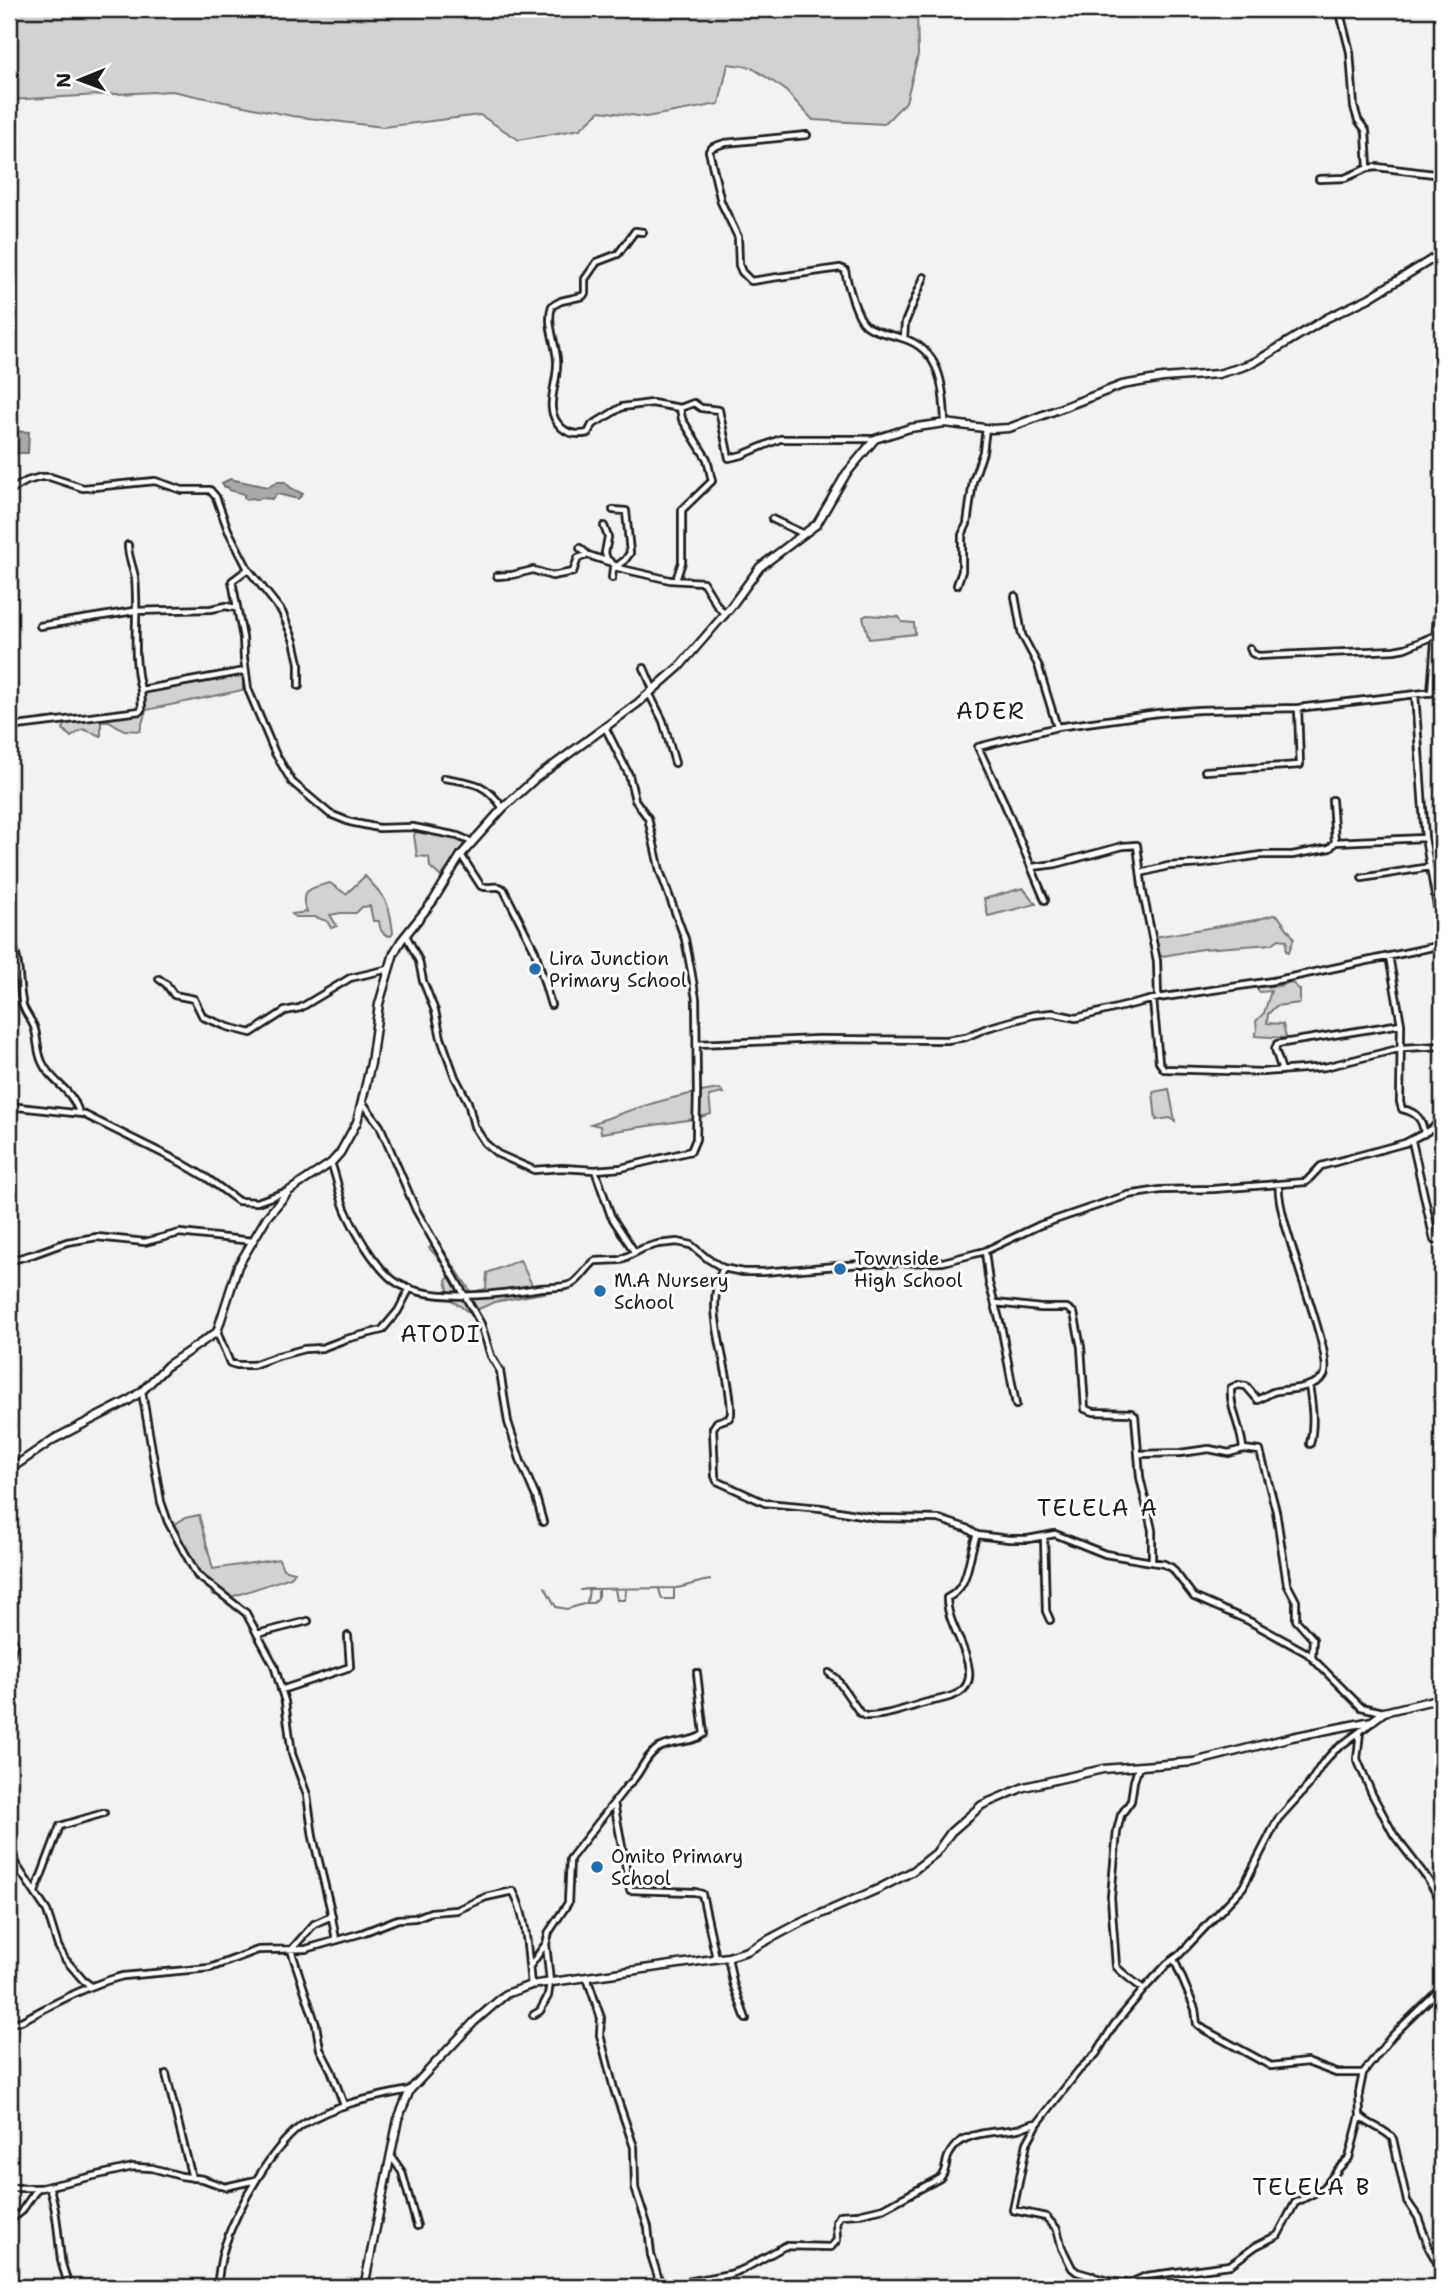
<svg xmlns="http://www.w3.org/2000/svg" width="1451" height="2296" font-family="'Shantell Sans',sans-serif">
	<style>
		.green { fill: #d2d2d2; stroke: #777; stroke-width: 2 }
		.water { fill: #a8a8a8; stroke: #707070; stroke-width: 2 }
		.lines { fill: none; stroke-linecap: round; stroke-linejoin: round }
		.stream { stroke: #707070; stroke-width: 2 }
		.minor-casing { stroke: #1c1c1c; stroke-width: 10 }
		.tertiary-casing { stroke: #1c1c1c; stroke-width: 11 }
		.minor { stroke: #fff; stroke-width: 4.5 }
		.tertiary { stroke: #fff; stroke-width: 6 }
		.poi-dot { fill: #1f6fb2; stroke: #fff; stroke-width: 2.5 }
		.labels { text-anchor: middle; stroke-width: 6; stroke-linejoin: round; paint-order: stroke }
		.poi-label { font-size: 19px; fill: #1c1c1c; stroke: #fff; text-anchor: start }
		.quarter-label { font-size: 23px; letter-spacing: 2px; fill: #1c1c1c; stroke: #fff }
	</style>
	<rect width="100%" height="100%" fill="#f2f2f2"/>
	<filter id="ink" filterUnits="userSpaceOnUse"><feTurbulence type="fractalNoise" baseFrequency=".0143" numOctaves="2"/><feDisplacementMap in="SourceGraphic" scale="14" xChannelSelector="R" yChannelSelector="G"/><feConvolveMatrix kernelMatrix="1 2 1 2 8 2 1 2 1" color-interpolation-filters="sRGB"/></filter>
	<g filter="url(#ink)">
		<path class="green" d="M 9,9 L 917,9 L 918,55 L 906,102 L 884,124 L 813,120 L 784,89 L 751,67 L 728,64 L 719,104 L 646,117 L 600,111 L 580,129 L 519,140 L 480,115 L 383,127 L 292,116 L 172,91 L 9,100 Z
			M 867,615 L 899,617 L 902,622 L 914,623 L 915,634 L 869,639 L 863,617 Z
			M 240,673 L 243,674 L 243,690 L 146,710 L 140,731 L 124,730 L 109,721 L 101,722 L 101,736 L 83,729 L 71,737 L 63,729 L 66,722 L 136,714 L 141,705 L 142,691 Z
			M 417,831 L 455,839 L 463,843 L 463,848 L 441,877 L 430,867 L 429,857 L 417,856 L 414,835 Z
			M 365,876 C 386,898 390,903 393,933 L 391,936 C 381,935 380,929 379,921 L 373,921 L 370,906 L 362,907 L 356,913 L 341,913 L 330,915 L 337,926 L 331,928 L 327,921 L 315,917 L 295,917 L 292,914 L 307,912 C 297,890 312,887 330,883 L 346,894 Z
			M 1023,888 L 1036,904 L 988,916 L 984,899 Z
			M 1273,915 L 1278,916 L 1294,938 L 1289,952 L 1286,951 L 1287,940 L 1279,939 L 1272,944 L 1202,949 L 1157,957 L 1154,937 L 1256,920 Z
			M 1291,982 L 1300,990 L 1300,1003 L 1276,1006 L 1268,1014 L 1267,1023 L 1283,1024 L 1286,1038 L 1255,1036 L 1257,1030 L 1256,1021 L 1264,1013 L 1271,991 L 1259,992 L 1257,987 L 1279,986 Z
			M 720,1089 L 723,1093 L 709,1096 L 711,1114 L 694,1119 L 601,1133 L 600,1126 L 591,1124 C 635,1108 674,1095 720,1089 Z
			M 1169,1089 L 1175,1121 L 1170,1118 L 1156,1120 L 1153,1092 Z
			M 437,1240 L 471,1292 L 486,1289 L 487,1273 L 520,1260 L 535,1291 L 549,1289 L 549,1292 L 494,1302 L 470,1313 L 450,1299 L 446,1280 L 450,1277 L 444,1264 L 429,1248 Z
			M 199,1515 L 213,1569 L 279,1559 L 283,1569 L 295,1572 L 291,1577 L 234,1596 L 212,1595 L 209,1582 L 195,1580 L 169,1527 L 185,1518 Z"/>
		<path class="water" d="M 9,431 L 29,432 L 28,453 L 9,453 Z
			M 230,479 L 268,487 L 277,482 L 285,482 L 291,488 L 303,494 L 298,499 L 277,494 L 272,499 L 261,498 L 257,500 L 252,498 L 247,500 L 244,498 L 244,494 L 229,490 L 228,487 L 224,487 L 222,483 Z"/>
		<g class="lines">
			<path class="stream" d="M 545,1587 L 556,1607 L 567,1609 L 587,1603 L 589,1589 L 676,1588 C 688,1586 697,1582 710,1580
				M 615,1589 L 617,1600 L 625,1600 L 626,1590
				M 659,1589 L 662,1599 L 674,1599 L 674,1589
				M 581,1590 L 588,1589
				M 587,1603 L 593,1603 L 598,1598 L 598,1590"/>
			<g class="minor-casing">
				<path id="minor" d="M 1339,9 L 1350,52 L 1354,107 L 1358,120 L 1366,131 L 1368,168
					M 807,135 L 725,143 L 713,147 L 709,151 L 721,202 L 738,237 L 739,265 L 742,272 L 751,281 L 840,268 L 845,270 C 847,282 856,317 866,325 C 876,333 890,334 902,338 C 941,349 944,388 945,423
					M 1319,179 L 1345,178 L 1368,168 L 1377,167 L 1442,175
					M 643,232 L 635,231 L 618,254 L 597,262 L 585,279 L 585,293 L 583,296 L 561,301 L 552,306 C 546,323 556,343 557,360 C 559,385 541,409 562,428 C 569,434 579,435 588,433 L 592,425 L 622,407 L 652,403 L 680,408 L 694,403 L 701,408 L 719,410 L 729,458 L 742,455 L 780,439 L 875,439
					M 904,338 L 905,323 L 924,277
					M 9,491 L 27,481 L 41,477 L 50,477 L 83,488 L 155,481 L 182,490 L 210,490 L 216,497 L 228,530 L 248,569 L 282,612 L 294,641 L 299,663 L 299,686
					M 772,519 L 804,534
					M 604,526 L 608,537 L 605,553 L 607,559 L 618,568 L 670,580 L 703,582 L 717,605 L 725,615
					M 128,545 C 128,557 133,566 135,578 C 139,615 131,653 141,690
					M 580,548 L 588,555 L 609,562
					M 248,569 L 232,581 L 243,638 L 244,658 L 248,689 L 275,753 L 292,782 L 330,814 L 350,822 L 379,828 L 413,827 L 458,836 L 472,842
					M 497,576 L 512,575 L 533,570 L 552,576 L 573,572 L 578,558 L 588,555
					M 612,578 L 613,569 L 625,560 L 630,553 L 626,511 L 613,510
					M 676,580 L 682,562 L 682,510 L 712,481 L 707,459 L 682,419 L 680,408
					M 957,585 L 962,571 L 962,535 L 967,524 L 973,481 L 983,452 L 986,428
					M 1015,596 L 1022,635 L 1038,665 L 1057,727
					M 40,626 L 134,611 L 211,609 L 226,606 L 236,608
					M 1250,648 L 1252,653 L 1258,656 L 1394,650 L 1405,648 L 1434,636
					M 644,668 L 653,689
					M 649,693 L 663,721 L 675,763
					M 1431,693 L 1442,551
					M 1415,694 L 1425,838 L 1442,935
					M 9,727 L 140,711 L 142,708 L 141,690 L 245,671
					M 1205,771 L 1300,765 L 1298,708
					M 444,778 C 474,783 484,782 503,808
					M 1332,800 L 1335,842
					M 461,855 L 481,886 C 489,890 498,883 504,890 L 535,951 L 551,1005
					M 1032,867 L 1056,864 L 1123,846 L 1137,845 L 1143,893 L 1157,961 L 1158,998
					M 1141,873 L 1168,866 L 1202,864 L 1261,855 L 1292,855 L 1330,848 L 1335,842 L 1425,838
					M 1362,878 L 1430,867
					M 1045,900 L 1003,800 L 978,747 L 1057,727 L 1158,713 L 1199,710 L 1298,708 L 1442,691
					M 406,935 L 419,961 L 423,981 L 435,1011 L 441,1038 L 455,1077 L 468,1102 L 474,1126 L 485,1143 L 498,1154 L 534,1170 L 562,1168 L 595,1170 L 621,1168 L 691,1151 L 696,1139 L 697,1092 L 696,999 L 691,970 L 685,939 L 660,871 L 648,818 L 635,800 L 629,775 L 605,727
					M 9,938 C 22,960 17,982 23,1006 C 26,1015 33,1021 35,1030 C 38,1041 37,1051 42,1062 C 51,1083 72,1088 79,1113
					M 1389,956 L 1401,1024 L 1400,1102 L 1402,1109 C 1416,1112 1423,1119 1424,1134
					M 159,979 L 166,984 L 174,995 L 194,999 L 203,1017 L 228,1027 L 251,1033 L 285,1011 L 300,1008 L 350,978 L 389,969
					M 1153,1000 L 1159,1062 L 1164,1069 L 1262,1072 L 1303,1069 L 1325,1067 L 1402,1048 L 1442,1046
					M 697,1044 L 818,1039 L 947,1040 L 966,1037 L 987,1028 L 1033,1015 L 1052,1013 L 1076,1018 L 1158,998 L 1273,981 L 1442,945
					M 1282,1071 L 1275,1049 L 1277,1044 L 1401,1024
					M 363,1103 L 380,1126 L 416,1210 L 481,1324 L 491,1356 L 500,1371 L 508,1422 L 521,1462 L 536,1497 L 543,1522
					M 9,1106 L 83,1114 L 180,1162 L 207,1178 L 238,1201 L 257,1202 L 288,1191
					M 1412,1141 L 1434,1240 L 1442,1238
					M 331,1163 C 337,1178 339,1194 345,1209 C 354,1230 375,1266 393,1280 C 425,1305 502,1294 540,1288 C 550,1287 564,1288 572,1284 C 580,1280 587,1267 595,1261 L 620,1260 L 644,1248 L 658,1244 L 677,1242 L 691,1245 L 708,1259 L 723,1268 L 743,1272 L 763,1272 L 874,1263 L 943,1262 L 985,1251 L 1040,1225 L 1128,1195 L 1160,1190 L 1213,1189 L 1306,1182 L 1321,1166 L 1405,1143 L 1432,1129 L 1442,1118
					M 595,1170 L 611,1216 L 634,1251
					M 985,1251 L 989,1283 L 1001,1326 L 1016,1405
					M 9,1261 L 34,1254 L 67,1242 L 97,1237 L 145,1242 L 180,1233 L 252,1241
					M 723,1268 C 701,1310 732,1369 731,1414 L 729,1418 L 717,1422 L 713,1428 L 715,1476 L 717,1481 L 765,1503 L 821,1508 L 878,1518 L 939,1519 L 966,1528 L 977,1535 L 1009,1539 L 1028,1539 L 1055,1534 L 1105,1554 L 1164,1564 L 1172,1568 L 1194,1597 L 1249,1621 L 1307,1653 L 1361,1707 L 1383,1712
					M 996,1303 L 1041,1308 L 1067,1308 L 1074,1313 L 1081,1347 L 1085,1409 L 1094,1412 L 1131,1413 L 1135,1416 L 1140,1477 L 1152,1530 L 1152,1561
					M 217,1332 L 230,1363 L 237,1365 L 253,1365 L 278,1356 L 304,1349 L 322,1348 L 346,1339 L 382,1330 L 398,1311 L 410,1288
					M 1309,1385 C 1312,1404 1315,1424 1310,1444
					M 142,1392 L 161,1502 L 168,1522 L 197,1575 L 246,1613 L 274,1665 L 285,1702 L 292,1754 L 307,1795 L 313,1837 L 330,1907 L 336,1940
					M 1243,1449 C 1242,1429 1229,1408 1231,1388 L 1238,1385 L 1246,1386 L 1258,1400 C 1264,1397 1270,1392 1277,1391 C 1292,1389 1312,1388 1323,1377 C 1339,1362 1274,1218 1279,1185
					M 1139,1454 L 1180,1453 L 1209,1449 L 1229,1453 L 1243,1449 L 1260,1451 L 1276,1511 L 1287,1584 L 1296,1601 L 1296,1620 L 1313,1639 L 1312,1657
					M 1044,1536 L 1046,1611 L 1050,1620
					M 257,1634 L 308,1621
					M 9,1635 L 14,1643 L 9,1662
					M 829,1673 L 836,1678 L 860,1713 L 865,1716 C 885,1717 909,1707 928,1702 C 948,1698 972,1695 969,1670 C 966,1644 947,1623 947,1598 C 971,1587 967,1556 977,1535
					M 281,1690 L 350,1667 L 348,1636
					M 1371,1723 L 1334,1751 L 1322,1764 L 1308,1786 L 1278,1819 L 1243,1887 L 1179,1955 L 1167,1964 L 1144,1989 L 1114,2025 L 1096,2054 L 1079,2070 L 1038,2123 L 1027,2143 L 1013,2210 L 1046,2217 L 1057,2229 L 1062,2248 L 1072,2268 L 1077,2272 L 1108,2281 L 1128,2284 L 1146,2276 L 1230,2265 L 1256,2246 L 1278,2235 L 1295,2203 L 1324,2188 L 1339,2168 L 1349,2158 L 1360,2116 L 1359,2093 L 1363,2073 L 1392,2036 L 1442,1987
					M 1360,1732 L 1357,1759 L 1372,1794 L 1394,1835 L 1427,1878 L 1442,1903
					M 1139,1766 L 1134,1781 L 1131,1801 L 1121,1815 L 1117,1831 L 1111,1897 L 1116,1966 C 1118,1970 1139,1986 1144,1989
					M 614,1803 L 630,1890 L 695,1892 L 702,1894 L 716,1958
					M 9,1854 L 47,1911 L 58,1946 L 65,1959 L 83,1980 L 91,1986
					M 35,1892 L 60,1826 L 104,1813
					M 332,1916 L 314,1924 L 291,1950 L 316,2025 L 320,2049 L 331,2070 L 344,2105
					M 728,1957 L 733,1983 L 746,2019
					M 1174,1959 L 1195,2009 L 1197,2024 L 1205,2030 L 1271,2066 L 1307,2062 L 1336,2073 L 1363,2073
					M 530,1966 L 545,1945
					M 587,1978 L 601,2018 L 600,2035 L 614,2089 L 634,2147 L 635,2188 L 648,2227 L 651,2255 L 661,2286
					M 533,2015 L 540,2011 L 548,1996 L 550,1982 L 546,1944 L 549,1932 L 568,1903 L 570,1859 L 626,1787 C 641,1776 642,1759 657,1749 C 672,1740 691,1744 704,1734 L 697,1673
					M 9,2023 L 21,2021 C 54,2004 87,1985 123,1976 L 210,1968 L 258,1950 L 306,1949 L 362,1933 L 398,1919 L 415,1918 L 431,1912 L 457,1910 L 486,1897 L 513,1891 C 527,1915 528,1958 531,1985
					M 166,2074 L 192,2178
					M 1361,2117 C 1370,2126 1386,2129 1393,2139 L 1407,2201 L 1418,2217 L 1429,2248 L 1442,2271
					M 391,2156 L 402,2172 L 417,2226
					M 49,2186 C 57,2210 58,2235 61,2260 C 63,2270 67,2277 68,2287
					M 9,2188 L 41,2188 L 133,2167 L 152,2168 L 181,2176 L 203,2179 L 225,2187 L 256,2180
					M 9,2221 L 21,2212 L 37,2189
					M 217,2287 C 219,2273 220,2259 225,2245 C 237,2208 274,2142 307,2122 C 338,2103 375,2097 409,2090
					M 661,2287 L 730,2274 L 744,2269 L 785,2246 L 831,2247 L 837,2240 L 836,2222 L 840,2215 L 858,2214 L 884,2208 L 940,2178 C 948,2170 944,2162 950,2153 C 963,2130 994,2133 1017,2129 C 1024,2128 1030,2123 1038,2123
					M 1091,2287 L 1093,2276"/>
			</g>
			<g class="tertiary-casing">
				<path id="tertiary" d="M 9,1470 L 54,1439 L 128,1401 L 142,1391 L 168,1365 L 217,1332 L 238,1266 L 267,1217 L 289,1191 L 331,1163 L 340,1153 L 357,1122 L 371,1063 L 379,1004 L 394,953 L 401,941 L 433,901 L 461,855 L 503,808 L 536,778 L 638,703 L 679,667 L 730,608 L 760,567 L 817,524 L 846,474 L 875,439 L 910,428 L 945,423 L 992,429 L 1009,428 L 1122,385 L 1163,378 L 1218,374 L 1242,367 L 1255,362 L 1327,318 L 1369,298 L 1442,253
					M 364,2287 L 398,2119 L 410,2090 L 475,2021 L 506,1994 L 531,1985 L 728,1957 L 747,1951 L 798,1924 L 878,1889 L 913,1871 L 936,1853 L 951,1832 L 982,1805 L 1024,1787 L 1103,1769 L 1194,1762 L 1292,1737 L 1372,1721 L 1384,1712 L 1442,1698"/>
			</g>
			<use href="#minor" class="minor"/>
			<use href="#tertiary" class="tertiary"/>
		</g>
	</g>
	<g class="poi-dot">
		<circle cx="535" cy="969" r="7"/>
		<circle cx="840" cy="1269" r="7"/>
		<circle cx="600" cy="1291" r="7"/>
		<circle cx="597" cy="1867" r="7"/>
	</g>
	<g class="labels">
		<g class="poi-label">
			<text x="549" y="965">Lira Junction<tspan x="549" dy="22">Primary School</tspan></text>
			<text x="854" y="1265">Townside<tspan x="854" dy="22">High School</tspan></text>
			<text x="614" y="1287">M.A Nursery<tspan x="614" dy="22">School</tspan></text>
			<text x="611" y="1863">Omito Primary<tspan x="611" dy="22">School</tspan></text>
		</g>
		<g class="quarter-label">
			<text x="991" y="719">ADER</text>
			<text x="441" y="1342">ATODI</text>
			<text x="1098" y="1516">TELELA A</text>
			<text x="1312" y="2195">TELELA B</text>
		</g>
	</g>
	<rect width="1451" height="2296" fill="none" stroke="#fff" stroke-width="35"/>
	<rect x="18" y="18" width="1416" height="2261" fill="none" stroke="#1c1c1c" stroke-width="2.5" filter="url(#ink)"/>
	<g transform="translate(80 80) rotate(269)" stroke="#ffffff" stroke-width="5" paint-order="stroke">
	<path d="M0-5L12 26L0 18L-12 26Z" fill="#1c1c1c"/>
	<text y="-10" font-size="19" font-weight="bold" text-anchor="middle" fill="#1c1c1c">N</text>
	</g>
</svg>
